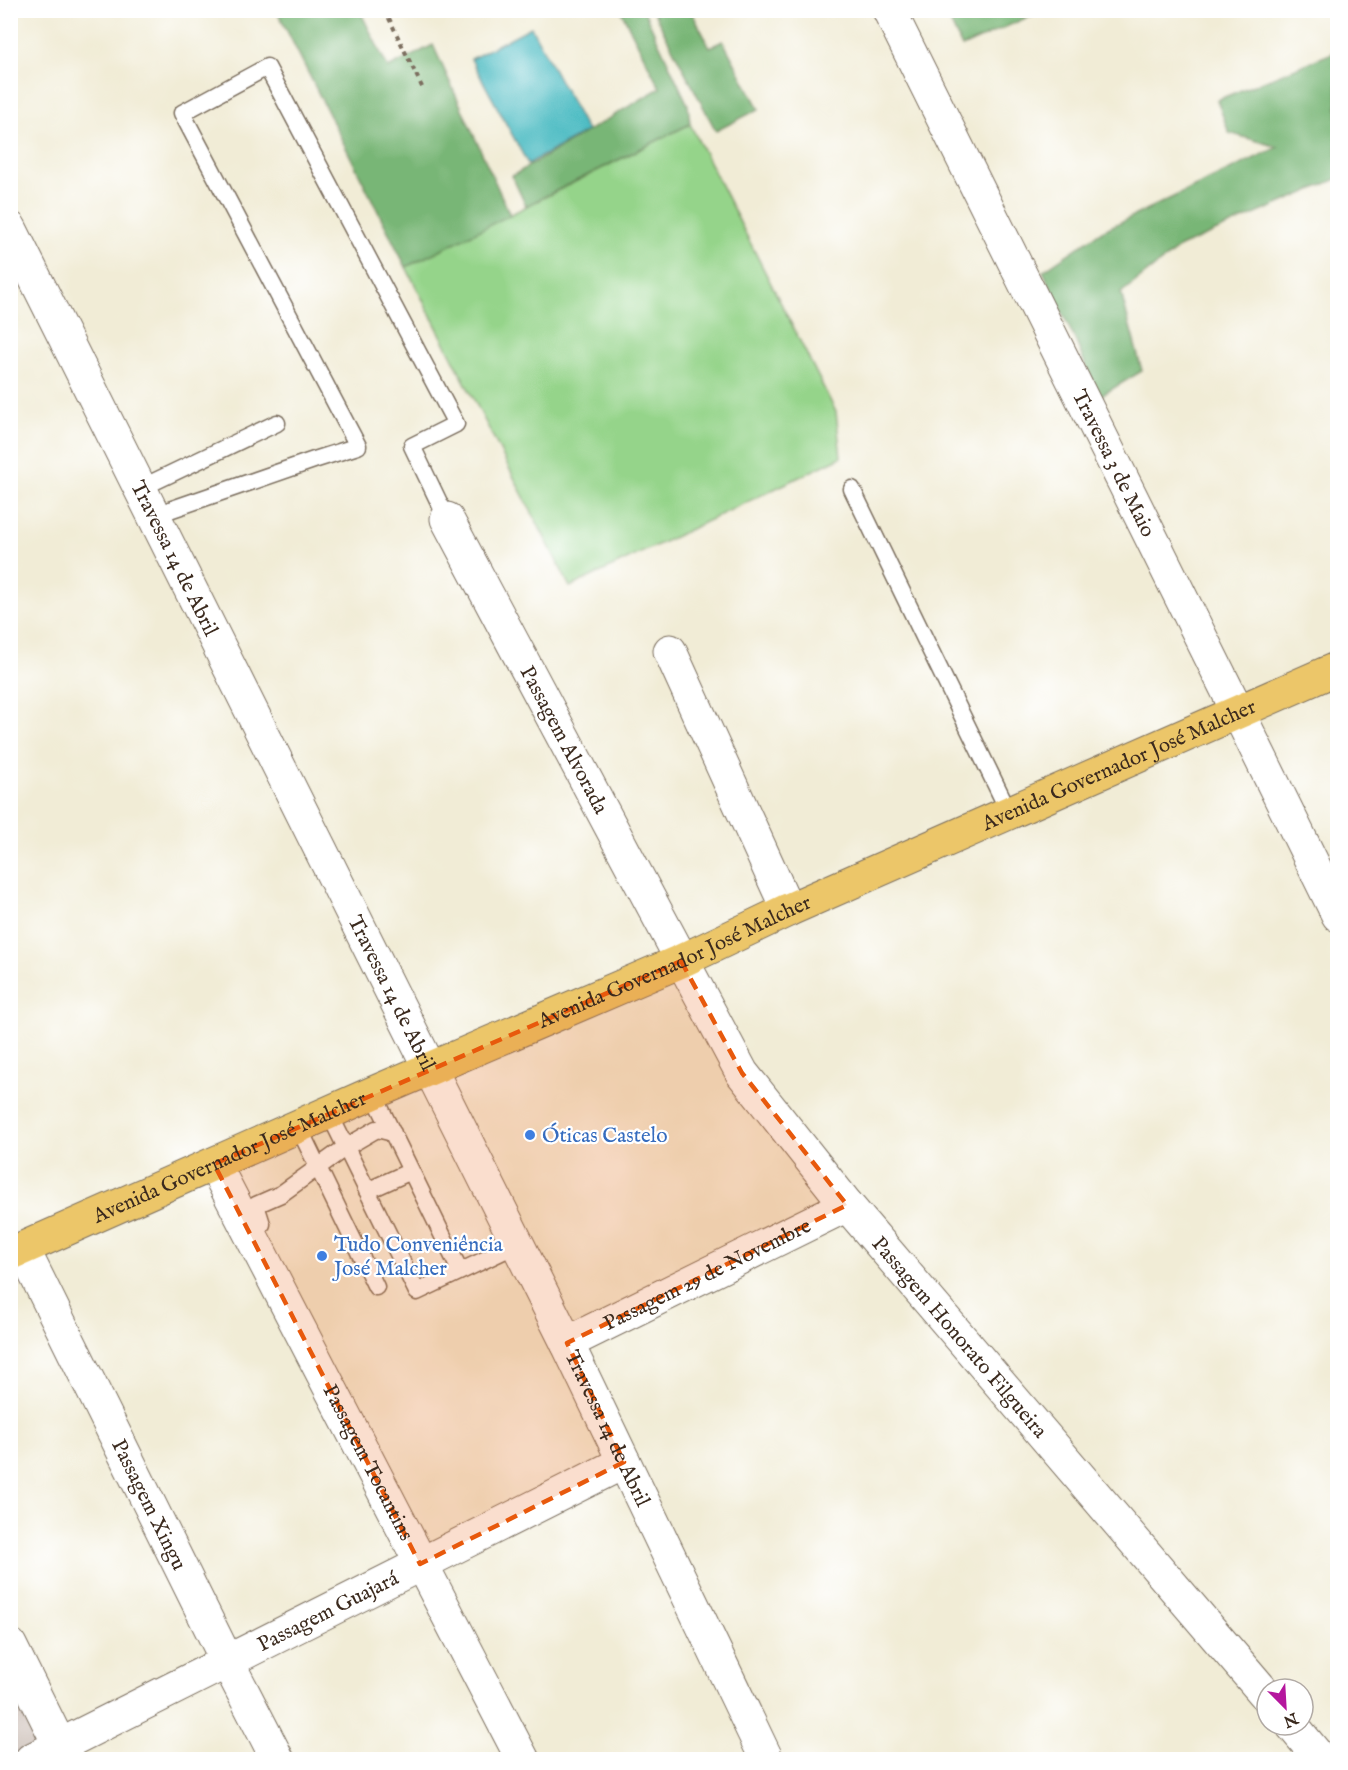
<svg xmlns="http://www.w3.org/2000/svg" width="1348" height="1770" font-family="'IM FELL English',serif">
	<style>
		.industrial { fill: #cec1b9 }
		.green { fill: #95d48a; stroke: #687f54; stroke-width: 1.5 }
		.forest { fill: #78b676; stroke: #5a704a; stroke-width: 1.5 }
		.water { fill: #4dbcc3; stroke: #447370; stroke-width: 1.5 }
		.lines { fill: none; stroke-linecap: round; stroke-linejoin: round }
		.lane-casing { stroke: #7b6e5e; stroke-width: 19 }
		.street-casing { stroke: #7b6e5e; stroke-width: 35 }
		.primary-casing { stroke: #7b6e5e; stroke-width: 35 }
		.path { stroke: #7b6e5e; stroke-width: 4; stroke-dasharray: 4.5 4.5; stroke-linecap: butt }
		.lane { stroke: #fff; stroke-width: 16 }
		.street { stroke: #fff; stroke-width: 33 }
		.primary { stroke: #ecc669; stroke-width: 33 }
		.marked { fill: #e8590c; fill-opacity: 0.2; stroke: #e8590c; stroke-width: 4.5; stroke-dasharray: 12 8; stroke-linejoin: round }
		.shop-dot { fill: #3f7fe0; stroke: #fff; stroke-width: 2 }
		.labels { text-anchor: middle; stroke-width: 4.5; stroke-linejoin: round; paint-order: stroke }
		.street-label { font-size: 21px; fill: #3b2a1e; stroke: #fff }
		.shop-label { font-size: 21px; fill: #366cbe; stroke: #fff; text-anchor: start }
	</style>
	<rect width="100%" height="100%" fill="#fff"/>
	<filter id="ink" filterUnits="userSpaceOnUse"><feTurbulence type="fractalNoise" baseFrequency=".0167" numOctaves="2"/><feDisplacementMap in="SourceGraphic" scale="12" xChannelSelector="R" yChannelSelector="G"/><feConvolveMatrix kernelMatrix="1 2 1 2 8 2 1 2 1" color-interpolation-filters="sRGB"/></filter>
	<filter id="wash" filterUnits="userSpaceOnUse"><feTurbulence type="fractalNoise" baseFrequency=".008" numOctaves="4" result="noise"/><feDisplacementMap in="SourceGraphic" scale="24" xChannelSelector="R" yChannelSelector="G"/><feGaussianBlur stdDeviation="1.35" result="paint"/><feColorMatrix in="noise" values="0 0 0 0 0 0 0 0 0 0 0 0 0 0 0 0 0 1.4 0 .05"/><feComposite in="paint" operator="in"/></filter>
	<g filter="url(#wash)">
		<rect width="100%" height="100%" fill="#f1ecd6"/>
		<path class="industrial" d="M 10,1646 L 60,1745 L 31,1759 L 11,1759 Z"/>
		<path class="green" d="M 690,124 L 836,412 L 841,457 L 570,587 L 406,267 Z"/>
		<path class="forest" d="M 277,11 L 360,11 L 388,68 L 433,45 L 510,215 L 406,267 Z
			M 621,11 L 644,11 L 688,105 L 690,124 L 526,206 L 512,176 L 660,88 Z
			M 653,11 L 691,11 L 710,47 L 723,41 L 759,109 L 716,131 Z
			M 945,11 L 1041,11 L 962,47 Z
			M 1337,51 L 1337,179 L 1180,247 L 1121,293 L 1142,371 L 1099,397 L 1076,342 L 1043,271 L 1102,231 L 1278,147 L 1229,133 L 1217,100 Z"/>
		<path class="water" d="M 531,27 L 587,131 L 528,164 L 471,59 Z"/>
	</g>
	<g filter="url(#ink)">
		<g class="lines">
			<g class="lane-casing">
				<path id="lane" d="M 141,488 L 277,423
					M 852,489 L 1009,812
					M 155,515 L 314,460 L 358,446 L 182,113 L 267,67 L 456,424 L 412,446 L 447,519
					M 373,1093 L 460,1271
					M 329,1113 L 417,1292 L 518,1244
					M 298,1126 L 376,1287
					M 367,1191 L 411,1171
					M 262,1224 L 256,1205 L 281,1194 L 346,1147 L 377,1129 L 393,1133"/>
			</g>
			<g class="street-casing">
				<g id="street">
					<path id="s1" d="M 889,10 L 1238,712 L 1338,915"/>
					<path id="s2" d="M 10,228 L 567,1343 L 767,1760"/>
					<path id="s3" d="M 447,519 L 742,1073 L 847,1205 L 1267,1696"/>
					<path d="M 670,651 L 788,910"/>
					<path id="s4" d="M 214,1164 L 523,1760"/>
					<path id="s5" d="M 23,1249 L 227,1661 L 278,1760"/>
					<path id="s6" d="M 567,1343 L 847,1205"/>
					<path d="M 10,1645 L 67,1760"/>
					<path d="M 1292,1725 L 1321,1760"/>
					<path id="s7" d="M 31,1760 L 624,1462"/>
				</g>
			</g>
			<g class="primary-casing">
				<g id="primary">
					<path id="s8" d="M 10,1254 L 373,1093 L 681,961 L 788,910 L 1338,668"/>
				</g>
			</g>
			<path class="path" d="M 385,10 L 423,89"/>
			<use href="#lane" class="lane"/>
			<use href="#street" class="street"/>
			<use href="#primary" class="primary"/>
		</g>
	</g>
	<path class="marked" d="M 681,961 L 742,1073 L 847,1205 L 567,1343 L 624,1462 L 420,1564 L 214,1164 Z"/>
	<g class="shop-dot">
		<circle cx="530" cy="1135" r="6"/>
		<circle cx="322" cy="1256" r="6"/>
	</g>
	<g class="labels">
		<g class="street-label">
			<text dy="7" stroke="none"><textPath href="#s1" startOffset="506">Travessa 3 de Maio</textPath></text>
			<text dy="7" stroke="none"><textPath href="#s2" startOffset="369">Travessa 14 de Abril</textPath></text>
			<text dy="7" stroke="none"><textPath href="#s3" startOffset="250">Passagem Alvorada</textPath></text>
			<text dy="7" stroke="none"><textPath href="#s8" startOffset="1212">Avenida Governador José Malcher</textPath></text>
			<text dy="7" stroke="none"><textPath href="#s8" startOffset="726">Avenida Governador José Malcher</textPath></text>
			<text dy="7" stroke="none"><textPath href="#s2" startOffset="855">Travessa 14 de Abril</textPath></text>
			<text dy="7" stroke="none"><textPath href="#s8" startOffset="240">Avenida Governador José Malcher</textPath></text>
			<text dy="7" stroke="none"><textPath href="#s6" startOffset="156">Passagem 29 de Novembre</textPath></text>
			<text dy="7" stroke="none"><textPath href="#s3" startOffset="970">Passagem Honorato Filgueira</textPath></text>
			<text dy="7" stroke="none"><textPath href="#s2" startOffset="1341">Travessa 14 de Abril</textPath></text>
			<text dy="7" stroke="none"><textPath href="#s4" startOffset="336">Passagem Tocantins</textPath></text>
			<text dy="7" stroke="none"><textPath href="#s5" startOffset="285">Passagem Xingu</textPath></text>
			<text dy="7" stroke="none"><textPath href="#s7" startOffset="332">Passagem Guajará</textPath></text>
		</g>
		<g class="shop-label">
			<text x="542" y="1142">Óticas Castelo</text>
			<text x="334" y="1251">Tudo Conveniência<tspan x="334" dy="24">José Malcher</tspan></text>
		</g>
	</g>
	<rect width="1348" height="1770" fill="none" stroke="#fff" stroke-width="36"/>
	<g transform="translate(1285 1707) rotate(156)"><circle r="28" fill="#ffffff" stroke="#b1aaa5" stroke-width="1.5"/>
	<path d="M0-4.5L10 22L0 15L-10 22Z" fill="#b5179e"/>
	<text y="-9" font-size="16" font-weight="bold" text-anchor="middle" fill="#3b2a1e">N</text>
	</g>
</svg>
